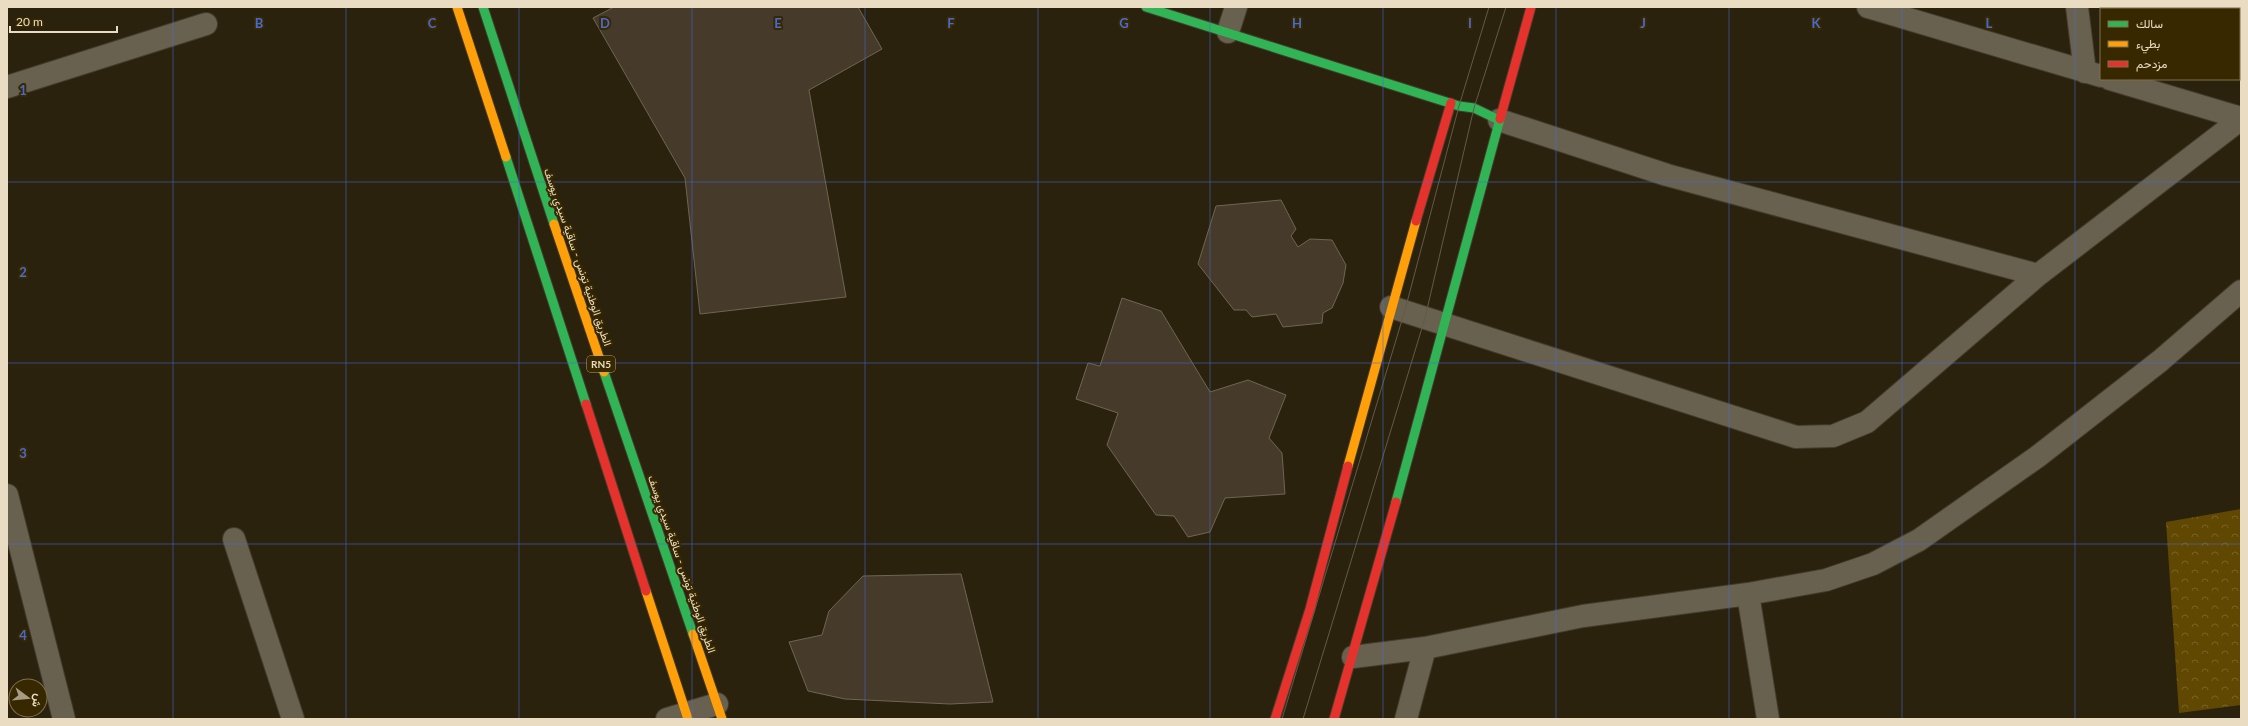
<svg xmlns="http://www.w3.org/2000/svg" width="2248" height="726" font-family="Lato,Vazirmatn,sans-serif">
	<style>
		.park { fill: url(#park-crowns) }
		.building { fill: #463b2a; stroke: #706453 }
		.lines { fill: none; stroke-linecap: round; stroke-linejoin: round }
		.street-casing { stroke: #433b2c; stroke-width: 24 }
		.fast-casing { stroke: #433b2c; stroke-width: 11 }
		.slow-casing { stroke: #433b2c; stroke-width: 11 }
		.jam-casing { stroke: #433b2c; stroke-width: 11 }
		.street { stroke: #69614f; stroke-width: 22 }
		.fast { stroke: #30b455; stroke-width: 9 }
		.slow { stroke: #ff9f0a; stroke-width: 9 }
		.jam { stroke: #e5322d; stroke-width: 9 }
		.tram { stroke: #625a49; stroke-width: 1 }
		.grid { fill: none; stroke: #466ad4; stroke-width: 1; stroke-opacity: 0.55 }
		.labels { text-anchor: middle; stroke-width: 4; stroke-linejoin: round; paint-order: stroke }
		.shield { fill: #382800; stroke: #b4a688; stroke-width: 1 }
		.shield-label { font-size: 10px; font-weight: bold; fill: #e9dcc2 }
		.street-label { font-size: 11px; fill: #e9dcc2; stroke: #382800 }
		.grid-label { font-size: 13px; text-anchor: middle; font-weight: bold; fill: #466ad4; stroke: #382800; stroke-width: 4; stroke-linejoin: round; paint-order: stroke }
	</style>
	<defs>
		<pattern id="park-crowns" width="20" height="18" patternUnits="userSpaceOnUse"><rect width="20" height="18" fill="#614802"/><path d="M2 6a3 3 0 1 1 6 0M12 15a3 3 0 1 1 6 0" fill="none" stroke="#786225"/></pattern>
	</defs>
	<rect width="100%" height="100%" fill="#2b220d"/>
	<path class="park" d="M 2241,509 L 2241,705 L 2179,713 L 2166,522 Z"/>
	<path class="building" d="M 614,7 L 858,7 L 882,49 L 809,90 L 846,297 L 700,314 L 685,178 L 593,18 Z
		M 1281,200 L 1296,229 L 1291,236 L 1298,247 L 1310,239 L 1332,240 L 1346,265 L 1343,283 L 1332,308 L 1323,313 L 1322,323 L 1283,327 L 1276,314 L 1252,317 L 1246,310 L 1234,310 L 1198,264 L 1216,206 Z
		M 1122,298 L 1161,311 L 1210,392 L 1248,380 L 1286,395 L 1269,438 L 1282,453 L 1285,494 L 1225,498 L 1210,532 L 1188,537 L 1174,516 L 1156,515 L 1107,445 L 1118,413 L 1076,399 L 1088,363 L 1100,366 Z
		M 961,574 L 993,702 L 950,704 L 845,699 L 808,691 L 789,642 L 822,635 L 829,611 L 863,576 Z"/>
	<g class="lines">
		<g class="street-casing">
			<path id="street" d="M 1868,7 L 2101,76
				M 2077,7 L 2085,72
				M 1228,32 L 1236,7
				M 2110,79 L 2241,118
				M 7,87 L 206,24
				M 1499,120 L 1667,175 L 2038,275
				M 1391,307 L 1796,437 L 1833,436 L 1867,422 L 2038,275 L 2241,119
				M 7,495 L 64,719
				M 234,539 L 293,719
				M 1748,594 L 1768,719
				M 1353,657 L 1425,648 L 1583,616 L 1748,594 L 1826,580 L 1873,564 L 1919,540 L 2037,457 L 2160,361 L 2241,291
				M 667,719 L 717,704
				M 1406,719 L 1425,648"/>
		</g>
		<g class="fast-casing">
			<path id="fast" d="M 483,7 L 554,224
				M 1146,7 L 1459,106 L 1474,108 L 1499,120
				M 506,157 L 586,404
				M 604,372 L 693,634
				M 1396,502 L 1500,119"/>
		</g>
		<g class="slow-casing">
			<path id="slow" d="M 457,7 L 506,157
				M 554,224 L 604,372
				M 1348,466 L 1416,221
				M 646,591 L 688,719
				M 693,634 L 722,719"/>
		</g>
		<g class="jam-casing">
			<path id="jam" d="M 1500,119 L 1531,7
				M 1416,221 L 1451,103
				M 586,404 L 646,591
				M 1275,719 L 1310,609 L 1348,466
				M 1334,719 L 1396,502"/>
		</g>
		<use href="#street" class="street"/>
		<use href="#fast" class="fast"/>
		<use href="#slow" class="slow"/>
		<use href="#jam" class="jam"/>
		<path class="tram" d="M 1282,719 L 1405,310 L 1459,106 L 1489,7
			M 1303,719 L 1425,318 L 1474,108 L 1506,7"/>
	</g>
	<path class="grid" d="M 173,7 L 173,719M 346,7 L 346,719M 519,7 L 519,719M 692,7 L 692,719M 865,7 L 865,719M 1038,7 L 1038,719M 1210,7 L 1210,719M 1383,7 L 1383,719M 1556,7 L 1556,719M 1729,7 L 1729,719M 1902,7 L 1902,719M 2075,7 L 2075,719M 7,182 L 2241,182M 7,363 L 2241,363M 7,544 L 2241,544"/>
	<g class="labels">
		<rect class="shield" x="587" y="356" width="28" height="16" rx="3"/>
		<g class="shield-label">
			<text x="601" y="368">RN5</text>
		</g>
		<g class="street-label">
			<text transform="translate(578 257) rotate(71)" y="4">الطريق الوطنية تونس - ساقية سيدي يوسف</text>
			<text transform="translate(682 564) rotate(71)" y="4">الطريق الوطنية تونس - ساقية سيدي يوسف</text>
		</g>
	</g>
	<g class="grid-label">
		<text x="259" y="28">B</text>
		<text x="432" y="28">C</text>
		<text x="605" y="28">D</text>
		<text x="778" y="28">E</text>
		<text x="951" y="28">F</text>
		<text x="1124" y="28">G</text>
		<text x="1297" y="28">H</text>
		<text x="1470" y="28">I</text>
		<text x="1643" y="28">J</text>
		<text x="1816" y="28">K</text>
		<text x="1989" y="28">L</text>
		<text x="23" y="95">1</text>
		<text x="23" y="277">2</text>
		<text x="23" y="458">3</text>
		<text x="23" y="640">4</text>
	</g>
	<rect width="2248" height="726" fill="none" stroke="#e9dcc2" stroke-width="16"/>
	<rect x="2100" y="8" width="140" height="72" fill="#382800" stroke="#7f704e"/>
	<rect x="2108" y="21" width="20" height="6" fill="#30b455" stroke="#7f704e"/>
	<text x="2136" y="28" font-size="12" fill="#e9dcc2">سالك</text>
	<rect x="2108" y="41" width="20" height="6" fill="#ff9f0a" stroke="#7f704e"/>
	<text x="2136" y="48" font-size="12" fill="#e9dcc2">بطيء</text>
	<rect x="2108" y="61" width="20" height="6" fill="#e5322d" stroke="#7f704e"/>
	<text x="2136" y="68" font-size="12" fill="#e9dcc2">مزدحم</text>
	<g transform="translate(28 698) rotate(106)"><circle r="19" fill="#382800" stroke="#7f704e"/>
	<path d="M0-3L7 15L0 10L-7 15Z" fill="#a69b83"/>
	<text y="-6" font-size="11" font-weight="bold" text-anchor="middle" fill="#e9dcc2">ش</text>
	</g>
	<path d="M10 26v6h107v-6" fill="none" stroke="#e9dcc2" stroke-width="2"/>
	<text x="16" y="26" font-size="12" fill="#e9dcc2" stroke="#382800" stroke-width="3" paint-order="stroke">20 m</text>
</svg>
